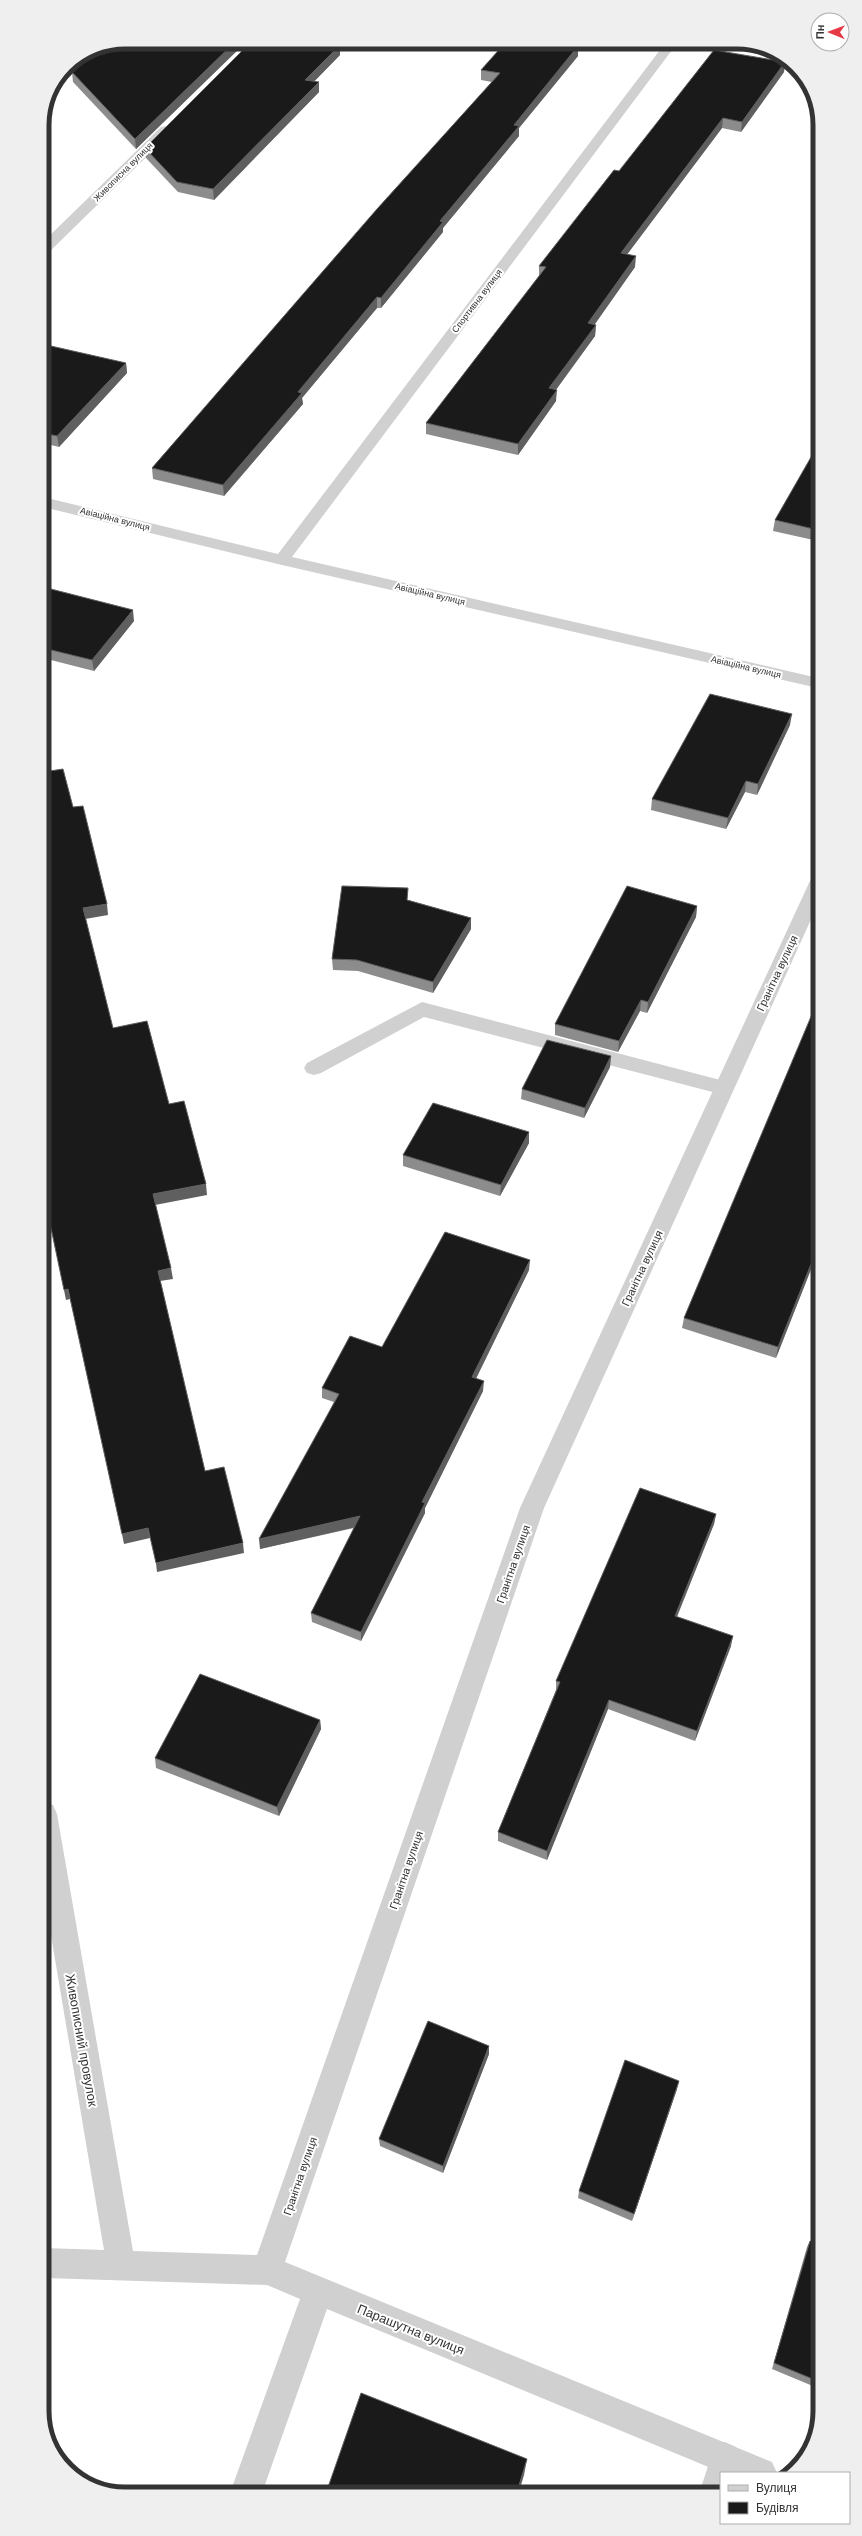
<svg xmlns="http://www.w3.org/2000/svg" width="862" height="2536" font-family="Arial,sans-serif">
	<style>
		.lines { fill: none; stroke-linecap: round; stroke-linejoin: round }
		.service { fill: #d0d0d0; fill-rule: evenodd }
		.minor { fill: #d0d0d0; fill-rule: evenodd }
		.wall { fill: #8c8c8c }
		.shaded-wall { fill: #5f5f5f }
		.building { fill: #1a1a1a; stroke: #5f5f5f }
		.labels { text-anchor: middle; stroke-width: 4; stroke-linejoin: round; paint-order: stroke }
		.far-street-label { font-size: 9px; fill: #333; stroke: #fff }
		.street-label { font-size: 11px; fill: #333; stroke: #fff }
		.near-street-label { font-size: 13px; fill: #333; stroke: #fff }
		.rim { fill: none; stroke: #333; stroke-width: 5 }
	</style>
	<rect width="100%" height="100%" fill="#fff"/>
	<g class="lines">
		<path class="service" d="M 422,1002 L 724,1081 L 731,1083 L 734,1088 L 731,1093 L 724,1095 L 424,1017 L 321,1073 L 314,1075 L 307,1073 L 304,1068 L 307,1063 Z
			M 725,2442 L 736,2447 L 741,2458 L 737,2473 L 721,2473 L 721,2491 L 700,2491 L 714,2447 Z"/>
		<path class="minor" d="M 666,42 L 678,42 L 292,557 L 818,678 L 818,688 L 282,565 L 43,507 L 43,497 L 278,554 Z
			M 166,126 L 171,127 L 173,130 L 171,133 L 47,254 L 42,255 L 42,243 L 161,127 Z
			M 818,877 L 818,904 L 544,1508 L 285,2262 L 772,2462 L 777,2473 L 723,2473 L 327,2309 L 262,2493 L 230,2493 L 300,2299 L 267,2285 L 45,2278 L 45,2248 L 104,2250 L 44,1894 L 44,1802 L 53,1805 L 57,1814 L 133,2251 L 257,2255 L 520,1508 L 809,883 L 811,879 Z"/>
	</g>
	<path class="wall" d="M 246,42 L 136,149 L 73,82 L 72,72 Z
		M 506,42 L 583,42 L 578,48 L 578,56 L 519,128 L 519,136 L 443,228 L 443,232 L 381,308 L 377,308 L 302,398 L 303,404 L 224,496 L 153,479 L 152,468 L 492,82 L 481,80 L 481,70 Z
		M 340,50 L 340,55 L 314,81 L 319,92 L 214,200 L 178,192 L 146,158 L 145,148 Z
		M 785,62 L 784,72 L 741,132 L 722,128 L 627,254 L 635,267 L 594,325 L 596,325 L 595,336 L 556,390 L 556,401 L 518,455 L 426,434 L 426,423 L 539,276 L 539,266 L 619,171 Z
		M 42,344 L 126,363 L 127,373 L 59,447 L 43,443 Z
		M 818,445 L 818,541 L 773,531 L 775,520 Z
		M 43,587 L 134,621 L 94,671 L 43,658 Z
		M 790,725 L 757,795 L 745,792 L 726,829 L 651,810 L 652,799 Z
		M 408,900 L 471,918 L 471,929 L 433,993 L 358,971 L 333,970 L 332,959 Z
		M 697,906 L 696,917 L 647,1013 L 640,1011 L 618,1052 L 555,1035 L 555,1024 Z
		M 611,1056 L 610,1067 L 584,1118 L 521,1099 L 522,1089 Z
		M 529,1132 L 529,1143 L 500,1196 L 403,1166 L 403,1155 Z
		M 819,1249 L 776,1358 L 682,1328 L 684,1318 Z
		M 529,1270 L 476,1378 L 483,1391 L 425,1508 L 425,1513 L 361,1641 L 312,1622 L 311,1613 L 354,1528 L 260,1549 L 334,1402 L 322,1398 L 322,1388 L 382,1347 Z
		M 716,1514 L 714,1524 L 677,1617 L 731,1646 L 695,1741 L 608,1709 L 547,1860 L 498,1841 L 498,1832 L 556,1690 L 556,1681 Z
		M 320,1720 L 321,1729 L 279,1816 L 156,1768 L 155,1758 Z
		M 489,2054 L 443,2173 L 380,2146 L 379,2139 Z
		M 677,2089 L 632,2221 L 578,2198 L 579,2191 Z
		M 810,2241 L 820,2245 L 820,2389 L 772,2369 L 807,2247 Z"/>
	<path class="shaded-wall" d="M 235,42 L 246,42 L 136,149 L 135,139 Z
		M 338,42 L 348,42 L 340,50 L 340,55 L 306,90 L 305,80 Z
		M 575,42 L 583,42 L 578,48 L 578,56 L 519,128 L 519,136 L 443,228 L 443,232 L 381,308 L 381,298 L 514,125 Z
		M 785,62 L 784,72 L 741,132 L 742,122 Z
		M 319,82 L 319,92 L 214,200 L 213,189 Z
		M 723,118 L 722,128 L 620,264 L 621,253 Z
		M 636,256 L 635,267 L 588,334 L 588,323 Z
		M 377,297 L 377,308 L 302,398 L 303,404 L 224,496 L 223,485 L 298,392 Z
		M 596,325 L 595,336 L 549,399 L 549,388 Z
		M 126,363 L 127,373 L 59,447 L 57,436 Z
		M 557,390 L 556,401 L 518,455 L 518,444 Z
		M 133,610 L 134,621 L 94,671 L 92,660 Z
		M 792,714 L 790,725 L 757,795 L 758,784 Z
		M 746,781 L 745,792 L 726,829 L 728,818 Z
		M 107,904 L 108,915 L 85,919 L 83,908 Z
		M 697,906 L 696,917 L 647,1013 L 648,1002 Z
		M 471,918 L 471,929 L 433,993 L 433,982 Z
		M 641,1000 L 640,1011 L 618,1052 L 619,1041 Z
		M 611,1056 L 610,1067 L 584,1118 L 585,1108 Z
		M 529,1132 L 529,1143 L 500,1196 L 501,1185 Z
		M 206,1184 L 207,1195 L 155,1205 L 153,1194 Z
		M 819,1244 L 819,1249 L 776,1358 L 778,1347 Z
		M 530,1260 L 529,1270 L 472,1387 L 472,1377 Z
		M 171,1268 L 173,1279 L 160,1281 L 158,1271 Z
		M 68,1289 L 70,1299 L 66,1300 L 64,1290 Z
		M 484,1381 L 483,1391 L 425,1508 L 425,1513 L 361,1641 L 361,1632 L 422,1502 Z
		M 716,1514 L 714,1524 L 673,1626 L 675,1616 Z
		M 360,1516 L 360,1526 L 260,1549 L 259,1539 Z
		M 148,1528 L 150,1538 L 124,1544 L 122,1534 Z
		M 243,1543 L 244,1553 L 157,1572 L 156,1563 Z
		M 733,1636 L 731,1646 L 695,1741 L 697,1731 Z
		M 609,1700 L 608,1709 L 547,1860 L 547,1851 Z
		M 320,1720 L 321,1729 L 279,1816 L 277,1807 Z
		M 489,2046 L 489,2054 L 443,2173 L 443,2166 Z
		M 679,2081 L 677,2089 L 632,2221 L 634,2214 Z
		M 527,2459 L 524,2475 L 519,2492 L 517,2492 Z"/>
	<path class="building" d="M 125,42 L 235,42 L 135,139 L 72,72 L 100,47 Z
		M 251,42 L 338,42 L 335,44 L 340,45 L 305,80 L 319,82 L 213,189 L 177,182 L 145,148 Z
		M 506,42 L 575,42 L 575,43 L 578,46 L 514,125 L 519,126 L 440,221 L 443,222 L 381,298 L 377,297 L 298,392 L 302,393 L 223,485 L 152,468 L 377,209 L 500,73 L 481,70 Z
		M 714,50 L 785,62 L 742,122 L 723,118 L 621,253 L 636,256 L 588,323 L 596,325 L 549,388 L 557,390 L 518,444 L 426,423 L 546,267 L 539,266 L 614,170 L 619,171 Z
		M 42,344 L 126,363 L 57,436 L 43,433 Z
		M 818,445 L 818,530 L 775,520 Z
		M 43,587 L 133,610 L 92,660 L 43,648 Z
		M 710,694 L 792,714 L 758,784 L 746,781 L 728,818 L 652,799 Z
		M 63,769 L 73,807 L 83,806 L 107,904 L 83,908 L 113,1028 L 147,1021 L 169,1104 L 184,1101 L 206,1184 L 153,1194 L 171,1268 L 158,1271 L 205,1471 L 224,1467 L 243,1543 L 156,1563 L 148,1528 L 122,1534 L 68,1289 L 64,1290 L 43,1190 L 43,772 Z
		M 342,886 L 408,888 L 407,900 L 471,918 L 433,982 L 357,960 L 332,959 Z
		M 627,886 L 697,906 L 648,1002 L 641,1000 L 619,1041 L 555,1024 Z
		M 818,1000 L 819,1244 L 778,1347 L 684,1318 Z
		M 547,1040 L 611,1056 L 585,1108 L 522,1089 Z
		M 433,1103 L 529,1132 L 501,1185 L 403,1155 Z
		M 445,1232 L 530,1260 L 472,1377 L 484,1381 L 422,1502 L 425,1503 L 361,1632 L 311,1613 L 360,1516 L 259,1539 L 339,1394 L 322,1388 L 350,1336 L 382,1347 Z
		M 640,1488 L 716,1514 L 675,1616 L 733,1636 L 697,1731 L 609,1700 L 547,1851 L 498,1832 L 560,1682 L 556,1681 Z
		M 200,1674 L 320,1720 L 277,1807 L 155,1758 Z
		M 428,2021 L 489,2046 L 443,2166 L 379,2139 Z
		M 625,2060 L 679,2081 L 634,2214 L 579,2191 Z
		M 810,2241 L 820,2245 L 820,2382 L 774,2363 Z
		M 361,2393 L 527,2459 L 517,2492 L 326,2493 Z"/>
	<g class="labels">
		<g class="far-street-label">
			<text transform="translate(123 172) rotate(-45)" y="3">Живописна вулиця</text>
			<text transform="translate(477 301) rotate(-53)" y="3">Спортивна вулиця</text>
			<text transform="translate(115 519) rotate(14)" y="3">Авіаційна вулиця</text>
			<text transform="translate(430 594) rotate(13)" y="3">Авіаційна вулиця</text>
			<text transform="translate(746 667) rotate(13)" y="3">Авіаційна вулиця</text>
		</g>
		<g class="street-label">
			<text transform="translate(777 973) rotate(-65)" y="4">Гранітна вулиця</text>
			<text transform="translate(642 1268) rotate(-65)" y="4">Гранітна вулиця</text>
			<text transform="translate(513 1564) rotate(-71)" y="4">Гранітна вулиця</text>
			<text transform="translate(406 1870) rotate(-71)" y="4">Гранітна вулиця</text>
			<text transform="translate(300 2176) rotate(-71)" y="4">Гранітна вулиця</text>
		</g>
		<g class="near-street-label">
			<text transform="translate(82 2040) rotate(80)" y="5">Живописний провулок</text>
			<text transform="translate(411 2329) rotate(22)" y="5">Парашутна вулиця</text>
		</g>
	</g>
	<path d="M0 0H862V2536H0ZM125 49H737A76 76 0 0 1 813 125V2411A76 76 0 0 1 737 2487H125A76 76 0 0 1 49 2411V125A76 76 0 0 1 125 49Z" fill="#efefef" fill-rule="evenodd"/>
	<path class="rim" d="M125 49H737A76 76 0 0 1 813 125V2411A76 76 0 0 1 737 2487H125A76 76 0 0 1 49 2411V125A76 76 0 0 1 125 49Z"/>
	<rect x="720" y="2472" width="130" height="52" fill="#ffffff" stroke="#adadad"/>
	<rect x="728" y="2485" width="20" height="6" fill="#d0d0d0" stroke="#adadad"/>
	<text x="756" y="2492" font-size="12" fill="#333333">Вулиця</text>
	<rect x="728" y="2502" width="20" height="12" fill="#1a1a1a" stroke="#adadad"/>
	<text x="756" y="2512" font-size="12" fill="#333333">Будівля</text>
	<g transform="translate(830 32) rotate(271)"><circle r="19" fill="#ffffff" stroke="#adadad"/>
	<path d="M0-3L7 15L0 10L-7 15Z" fill="#e63946"/>
	<text y="-6" font-size="11" font-weight="bold" text-anchor="middle" fill="#333333">Пн</text>
	</g>
</svg>
